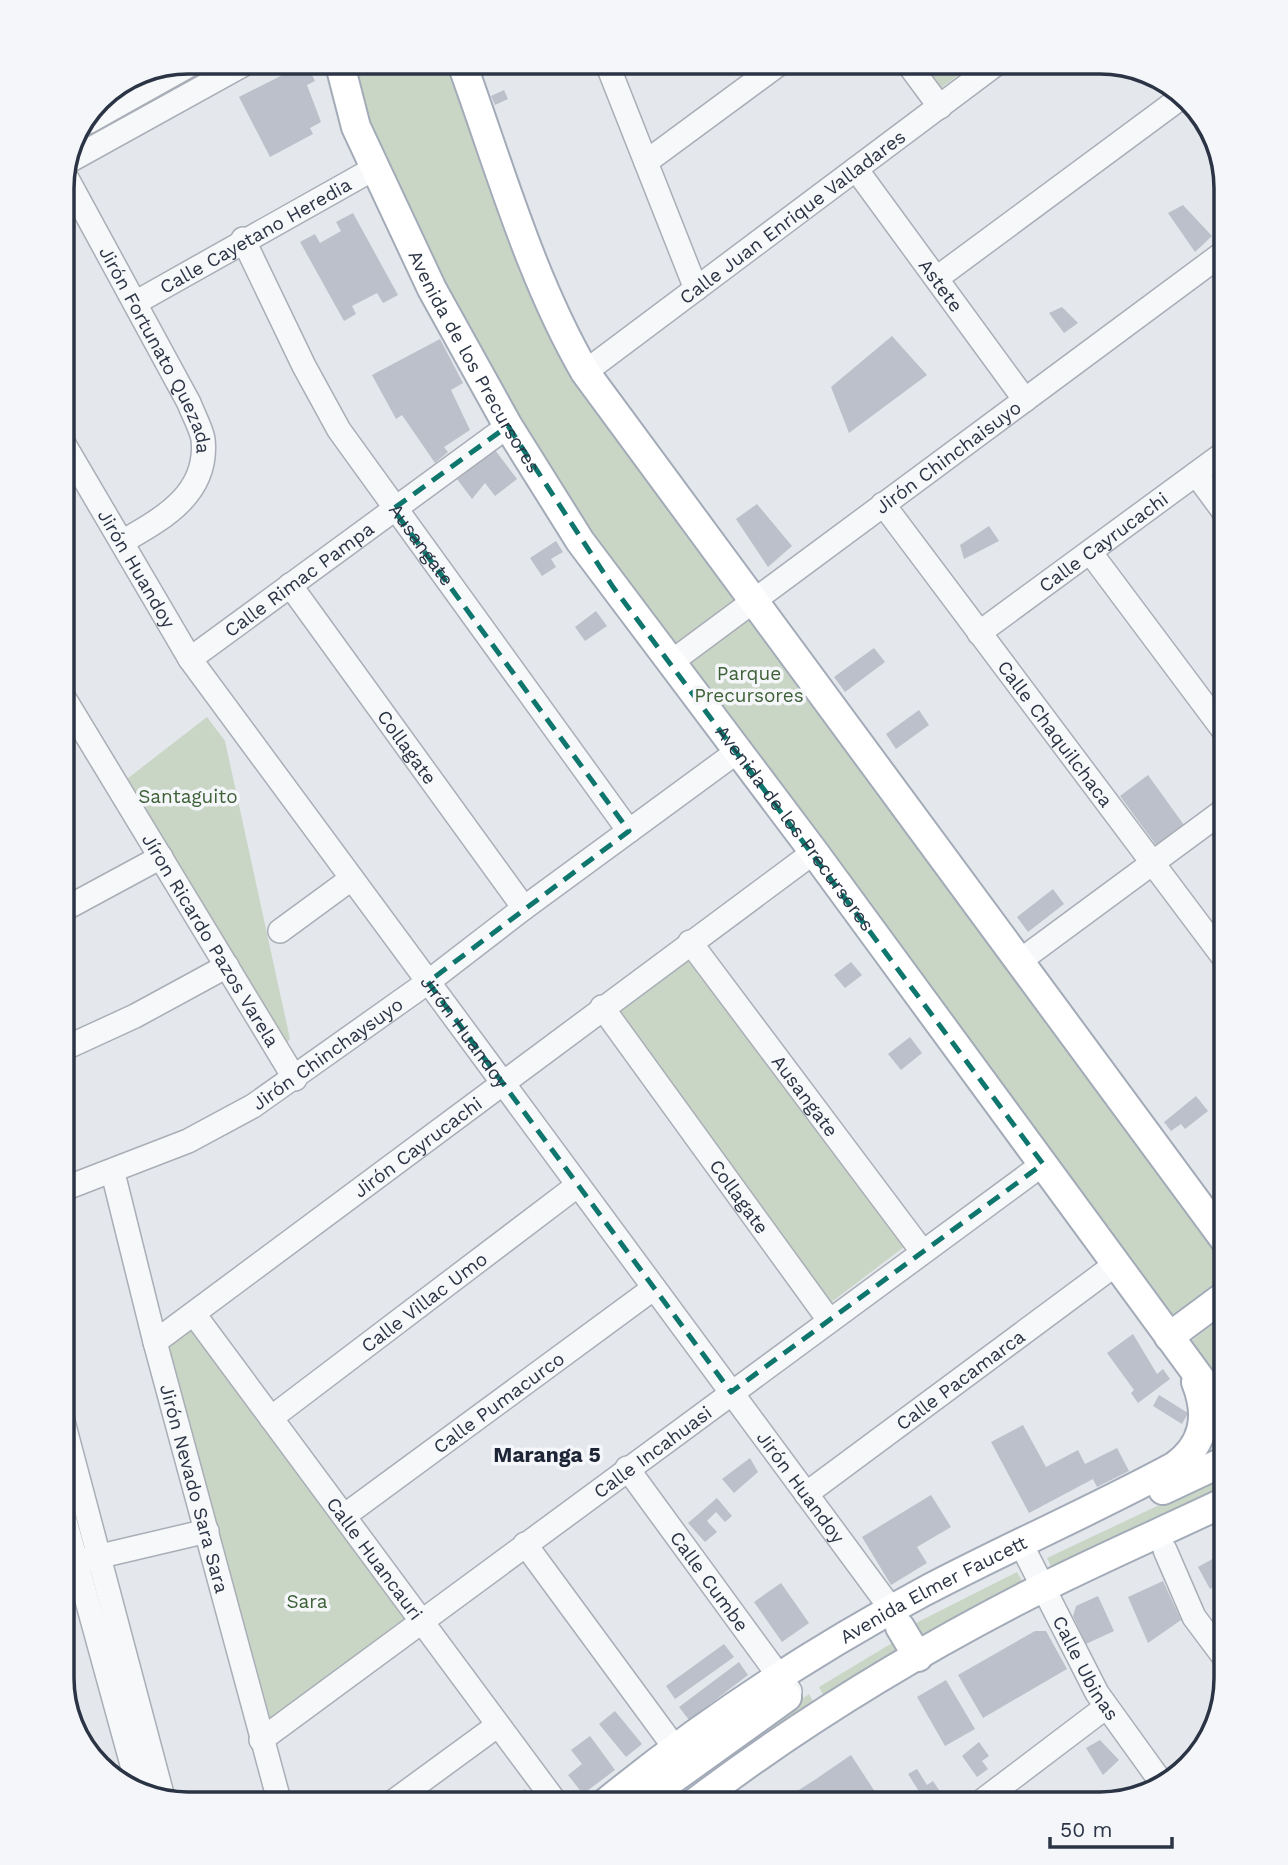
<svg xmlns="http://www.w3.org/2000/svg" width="1288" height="1865" font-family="'Work Sans',sans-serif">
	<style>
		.green { fill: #c9d6c5 }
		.building { fill: #bbc0ca }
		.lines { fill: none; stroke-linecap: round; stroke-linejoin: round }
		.minor-casing { stroke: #a9aeb7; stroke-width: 26 }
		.major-casing { stroke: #a3abb8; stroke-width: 32 }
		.minor { stroke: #f7f8fa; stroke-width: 23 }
		.major { stroke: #fff; stroke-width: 28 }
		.marked { fill: none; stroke: #0f766e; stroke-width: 5; stroke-dasharray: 14 9; stroke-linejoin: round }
		.labels { text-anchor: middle; stroke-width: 7; stroke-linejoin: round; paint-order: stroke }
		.street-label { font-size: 19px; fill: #2b3445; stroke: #f4f6f9 }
		.park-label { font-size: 19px; fill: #3f6138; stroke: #f4f6f9 }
		.neighbourhood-label { font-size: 21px; font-weight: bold; fill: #1d2536; stroke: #f4f6f9 }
		.rim { fill: none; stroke: #2b3445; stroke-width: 3.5 }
	</style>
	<rect width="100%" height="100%" fill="#e4e7ec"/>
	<path class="green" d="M 209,61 L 230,61 L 77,145 L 82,134 Z
		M 349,61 L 455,61 L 570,365 L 739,598 L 669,648 L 512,428 L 383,173 Z
		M 921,61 L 977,61 L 941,88 Z
		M 753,617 L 1227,1258 L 1227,1279 L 1168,1322 L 683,667 Z
		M 207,717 L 225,741 L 290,1039 L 283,1047 L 123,782 Z
		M 691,954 L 908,1244 L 825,1307 L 611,1010 Z
		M 1227,1313 L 1227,1400 L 1185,1346 Z
		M 187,1331 L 194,1332 L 407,1613 L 406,1621 L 263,1726 L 168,1350 L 175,1339 Z
		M 1227,1473 L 1227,1488 L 1053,1571 L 1047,1558 Z
		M 1017,1572 L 1026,1588 L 923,1639 L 914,1624 Z
		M 897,1640 L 906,1655 L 827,1702 L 819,1687 Z
		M 809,1694 L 816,1707 L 717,1777 L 711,1763 Z"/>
	<path class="building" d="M 306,63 L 315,81 L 307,85 L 321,122 L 310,128 L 313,134 L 270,157 L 239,97 Z
		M 504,90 L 508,99 L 495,105 L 491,96 Z
		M 1183,205 L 1212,236 L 1195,252 L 1168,213 Z
		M 353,213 L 398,295 L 383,303 L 377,293 L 352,306 L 356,314 L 344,321 L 300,242 L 315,234 L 320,243 L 341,231 L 336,222 Z
		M 1062,307 L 1078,323 L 1064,333 L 1049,313 Z
		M 892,336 L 927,375 L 849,433 L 831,387 Z
		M 440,339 L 463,383 L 451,390 L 470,430 L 444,447 L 448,452 L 435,463 L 402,415 L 396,419 L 372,375 Z
		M 495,450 L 517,479 L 495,496 L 485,483 L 472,499 L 457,479 Z
		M 757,504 L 792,546 L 768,567 L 736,519 Z
		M 989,526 L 999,541 L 964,559 L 960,545 Z
		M 556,541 L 563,552 L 551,559 L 556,567 L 542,576 L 530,558 Z
		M 596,611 L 607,626 L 585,641 L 575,627 Z
		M 874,648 L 885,662 L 845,692 L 834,677 Z
		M 919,710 L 929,725 L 896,749 L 886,734 Z
		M 1148,775 L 1184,825 L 1156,845 L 1120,796 Z
		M 1053,889 L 1064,904 L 1028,932 L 1017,917 Z
		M 851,962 L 862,975 L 845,988 L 834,975 Z
		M 910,1037 L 922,1053 L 901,1070 L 888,1054 Z
		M 1196,1096 L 1208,1111 L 1185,1129 L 1181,1124 L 1171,1131 L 1164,1122 Z
		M 1227,1173 L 1227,1192 L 1218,1180 Z
		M 1133,1334 L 1157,1374 L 1163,1369 L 1170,1379 L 1138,1403 L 1131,1393 L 1134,1390 L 1107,1353 Z
		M 1159,1395 L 1188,1413 L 1182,1424 L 1153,1406 Z
		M 1023,1425 L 1046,1467 L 1078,1450 L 1085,1464 L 1117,1448 L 1129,1471 L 1097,1487 L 1093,1479 L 1029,1513 L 991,1442 Z
		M 750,1458 L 758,1472 L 734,1493 L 722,1479 Z
		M 931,1495 L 951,1527 L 917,1547 L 927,1563 L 891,1585 L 862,1537 Z
		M 717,1498 L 732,1516 L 725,1522 L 716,1512 L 707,1521 L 717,1532 L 705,1542 L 688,1523 Z
		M 1227,1551 L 1227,1580 L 1210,1589 L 1198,1567 Z
		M 1163,1581 L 1181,1620 L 1148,1643 L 1128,1597 Z
		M 781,1583 L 809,1623 L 782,1642 L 754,1602 Z
		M 1098,1596 L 1114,1631 L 1086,1644 L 1073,1616 L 1076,1606 Z
		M 1035,1631 L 1046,1631 L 1067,1669 L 983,1718 L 958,1675 Z
		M 724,1644 L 734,1657 L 675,1699 L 666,1686 Z
		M 739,1662 L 748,1675 L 689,1720 L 679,1707 Z
		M 946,1680 L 975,1729 L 945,1746 L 917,1697 Z
		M 615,1711 L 642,1744 L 626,1757 L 599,1724 Z
		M 590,1736 L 615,1770 L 583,1794 L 568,1775 L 582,1764 L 571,1750 Z
		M 1100,1740 L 1119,1760 L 1103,1775 L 1086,1748 Z
		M 979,1742 L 989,1756 L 982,1761 L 988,1769 L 977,1777 L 962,1756 Z
		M 851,1755 L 883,1804 L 777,1804 L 816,1779 Z
		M 917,1769 L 927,1785 L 933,1781 L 945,1799 L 938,1804 L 927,1804 L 908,1774 Z
		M 525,1789 L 537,1804 L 507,1804 Z"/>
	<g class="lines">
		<g class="minor-casing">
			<g id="minor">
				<path d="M 606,61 L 696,289"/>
				<path d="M 906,61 L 940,107"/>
				<path d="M 88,122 L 197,61"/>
				<path d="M 71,160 L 250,61"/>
				<path d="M 646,162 L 783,61"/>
				<path id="s1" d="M 856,169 L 1025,400"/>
				<path id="s2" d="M 64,173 L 189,403 C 193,414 201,428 203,439 C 209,494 162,519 122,542"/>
				<path id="s3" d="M 243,239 L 304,366 L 339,430 L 629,831"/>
				<path d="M 937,278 L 1183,96"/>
				<path id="s4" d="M 135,303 L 375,168"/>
				<path id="s5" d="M 585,372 L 1000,61"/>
				<path id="s6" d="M 61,439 L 190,659 L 892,1610"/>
				<path d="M 1196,474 L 1227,516"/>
				<path id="s7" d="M 883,504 L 1227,962"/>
				<path d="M 1090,552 L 1227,735"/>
				<path id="s8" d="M 290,585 L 524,908"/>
				<path id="s9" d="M 979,633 L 1227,451"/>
				<path id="s10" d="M 190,659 L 508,426"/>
				<path id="s11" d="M 670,663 L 1227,250"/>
				<path id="s12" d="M 61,693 L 295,1079"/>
				<path d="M 61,911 L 161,857"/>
				<path d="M 280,931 L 351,879"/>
				<path id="s13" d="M 690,942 L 922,1251"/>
				<path d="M 1021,960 L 1227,808"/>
				<path id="s14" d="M 602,1007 L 829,1320"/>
				<path d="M 61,1050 L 135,1016 L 227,966"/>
				<path id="s15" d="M 113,1173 L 155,1342 L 280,1804"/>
				<path id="s16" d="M 61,1190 L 188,1141 L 253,1106 L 428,982 L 524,908 L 738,751"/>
				<path id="s17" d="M 194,1314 L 557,1804"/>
				<path id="s18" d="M 155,1342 L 814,852"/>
				<path d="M 61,1414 L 163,1798"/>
				<path id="s19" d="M 271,1418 L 578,1185"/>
				<path id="s20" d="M 627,1468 L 790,1691"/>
				<path id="s21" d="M 806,1494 L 1116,1264"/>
				<path d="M 61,1506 L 139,1790"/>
				<path id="s22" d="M 344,1516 L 654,1288"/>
				<path id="s23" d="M 1020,1542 L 1097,1693 L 1164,1786"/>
				<path d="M 525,1544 L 675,1748"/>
				<path d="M 1165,1550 L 1194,1617 L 1227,1661"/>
				<path d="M 88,1559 L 207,1531"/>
				<path id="s24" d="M 261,1740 L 1043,1164"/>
				<path d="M 390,1804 L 498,1725"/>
				<path d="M 978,1804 L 1106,1707"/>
			</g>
		</g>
		<g class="major-casing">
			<g id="major">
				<path id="s25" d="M 339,61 L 356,127 L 432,289 L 508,426 L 580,541 L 814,852 L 1227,1415"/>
				<path d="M 461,61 C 499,165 530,277 585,372 L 1227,1243"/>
				<path d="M 1169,1337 L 1227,1294"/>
				<path d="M 1163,1490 L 1227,1460"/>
				<path d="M 900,1627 L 918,1657"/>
				<path id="s26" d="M 604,1804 C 702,1724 811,1652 923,1592 C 1006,1548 1092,1511 1175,1466 C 1205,1444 1209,1415 1196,1382"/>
				<path d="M 638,1804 L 787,1697"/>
				<path d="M 693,1804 C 801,1722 923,1648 1044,1587 C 1104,1557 1166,1530 1227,1501"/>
			</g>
		</g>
		<use href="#minor" class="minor"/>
		<use href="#major" class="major"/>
	</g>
	<path class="marked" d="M 508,426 L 613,587 L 1043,1164 L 731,1392 L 428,982 L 629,831 L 393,509 Z"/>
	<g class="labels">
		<g class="street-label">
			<text dy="7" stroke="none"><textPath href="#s5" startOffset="259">Calle Juan Enrique Valladares</textPath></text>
			<text dy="7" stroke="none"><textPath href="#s4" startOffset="138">Calle Cayetano Heredia</textPath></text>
			<text dy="7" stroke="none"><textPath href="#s1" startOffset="144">Astete</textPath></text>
			<text dy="7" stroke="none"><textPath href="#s2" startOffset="200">Jirón Fortunato Quezada</textPath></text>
			<text dy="7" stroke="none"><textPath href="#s25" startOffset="331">Avenida de los Precursores</textPath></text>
			<text dy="7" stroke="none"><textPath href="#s11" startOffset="346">Jirón Chinchaisuyo</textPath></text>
			<text dy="7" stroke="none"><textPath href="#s9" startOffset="154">Calle Cayrucachi</textPath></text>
			<text dy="7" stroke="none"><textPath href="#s3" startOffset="355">Ausangate</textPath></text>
			<text dy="7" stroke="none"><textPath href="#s6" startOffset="150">Jirón Huandoy</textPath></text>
			<text dy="7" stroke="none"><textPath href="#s10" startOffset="135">Calle Rimac Pampa</textPath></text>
			<text dy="7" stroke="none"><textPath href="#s7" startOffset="287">Calle Chaquilchaca</textPath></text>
			<text dy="7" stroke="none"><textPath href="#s8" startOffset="200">Collagate</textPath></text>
			<text dy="7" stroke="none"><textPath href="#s25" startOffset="898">Avenida de los Precursores</textPath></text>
			<text dy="7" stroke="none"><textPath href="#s12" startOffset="289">Jíron Ricardo Pazos Varela</textPath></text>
			<text dy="7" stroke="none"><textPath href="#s6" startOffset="718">Jirón Huandoy</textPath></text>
			<text dy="7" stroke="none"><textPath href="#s16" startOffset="301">Jirón Chinchaysuyo</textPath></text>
			<text dy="7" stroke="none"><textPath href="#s13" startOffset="192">Ausangate</textPath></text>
			<text dy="7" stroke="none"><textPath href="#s18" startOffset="327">Jirón Cayrucachi</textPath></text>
			<text dy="7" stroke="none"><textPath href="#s14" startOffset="234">Collagate</textPath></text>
			<text dy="7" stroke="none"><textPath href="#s19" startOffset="192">Calle Villac Umo</textPath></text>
			<text dy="7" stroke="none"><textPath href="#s21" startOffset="192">Calle Pacamarca</textPath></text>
			<text dy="7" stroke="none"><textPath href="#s22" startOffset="192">Calle Pumacurco</textPath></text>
			<text dy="7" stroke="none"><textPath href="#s24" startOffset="486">Calle Incahuasi</textPath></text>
			<text dy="7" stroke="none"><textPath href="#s6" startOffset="1284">Jirón Huandoy</textPath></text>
			<text dy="7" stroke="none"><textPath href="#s15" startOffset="326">Jirón Nevado Sara Sara</textPath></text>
			<text dy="7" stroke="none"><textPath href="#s17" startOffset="304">Calle Huancauri</textPath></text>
			<text dy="7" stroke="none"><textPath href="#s20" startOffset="140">Calle Cumbe</textPath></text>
			<text dy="7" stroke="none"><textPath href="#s26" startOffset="394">Avenida Elmer Faucett</textPath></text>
			<text dy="7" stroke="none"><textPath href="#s23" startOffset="142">Calle Ubinas</textPath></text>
		</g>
		<g class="park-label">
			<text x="749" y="680">Parque<tspan x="749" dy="22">Precursores</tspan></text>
			<text x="188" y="803">Santaguito</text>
			<text x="307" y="1608">Sara</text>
		</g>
		<g class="neighbourhood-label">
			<text x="547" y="1462">Maranga 5</text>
		</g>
	</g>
	<path d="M0 0H1288V1865H0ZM188 74H1100A114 114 0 0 1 1214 188V1678A114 114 0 0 1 1100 1792H188A114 114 0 0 1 74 1678V188A114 114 0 0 1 188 74Z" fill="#f4f6f9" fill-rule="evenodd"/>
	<path class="rim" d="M188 74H1100A114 114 0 0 1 1214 188V1678A114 114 0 0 1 1100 1792H188A114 114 0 0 1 74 1678V188A114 114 0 0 1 188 74Z"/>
	<path d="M1050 1837v10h122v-10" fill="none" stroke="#2b3445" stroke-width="3.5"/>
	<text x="1060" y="1837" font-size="21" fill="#2b3445" stroke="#f4f6f9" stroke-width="5" paint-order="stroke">50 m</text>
</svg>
